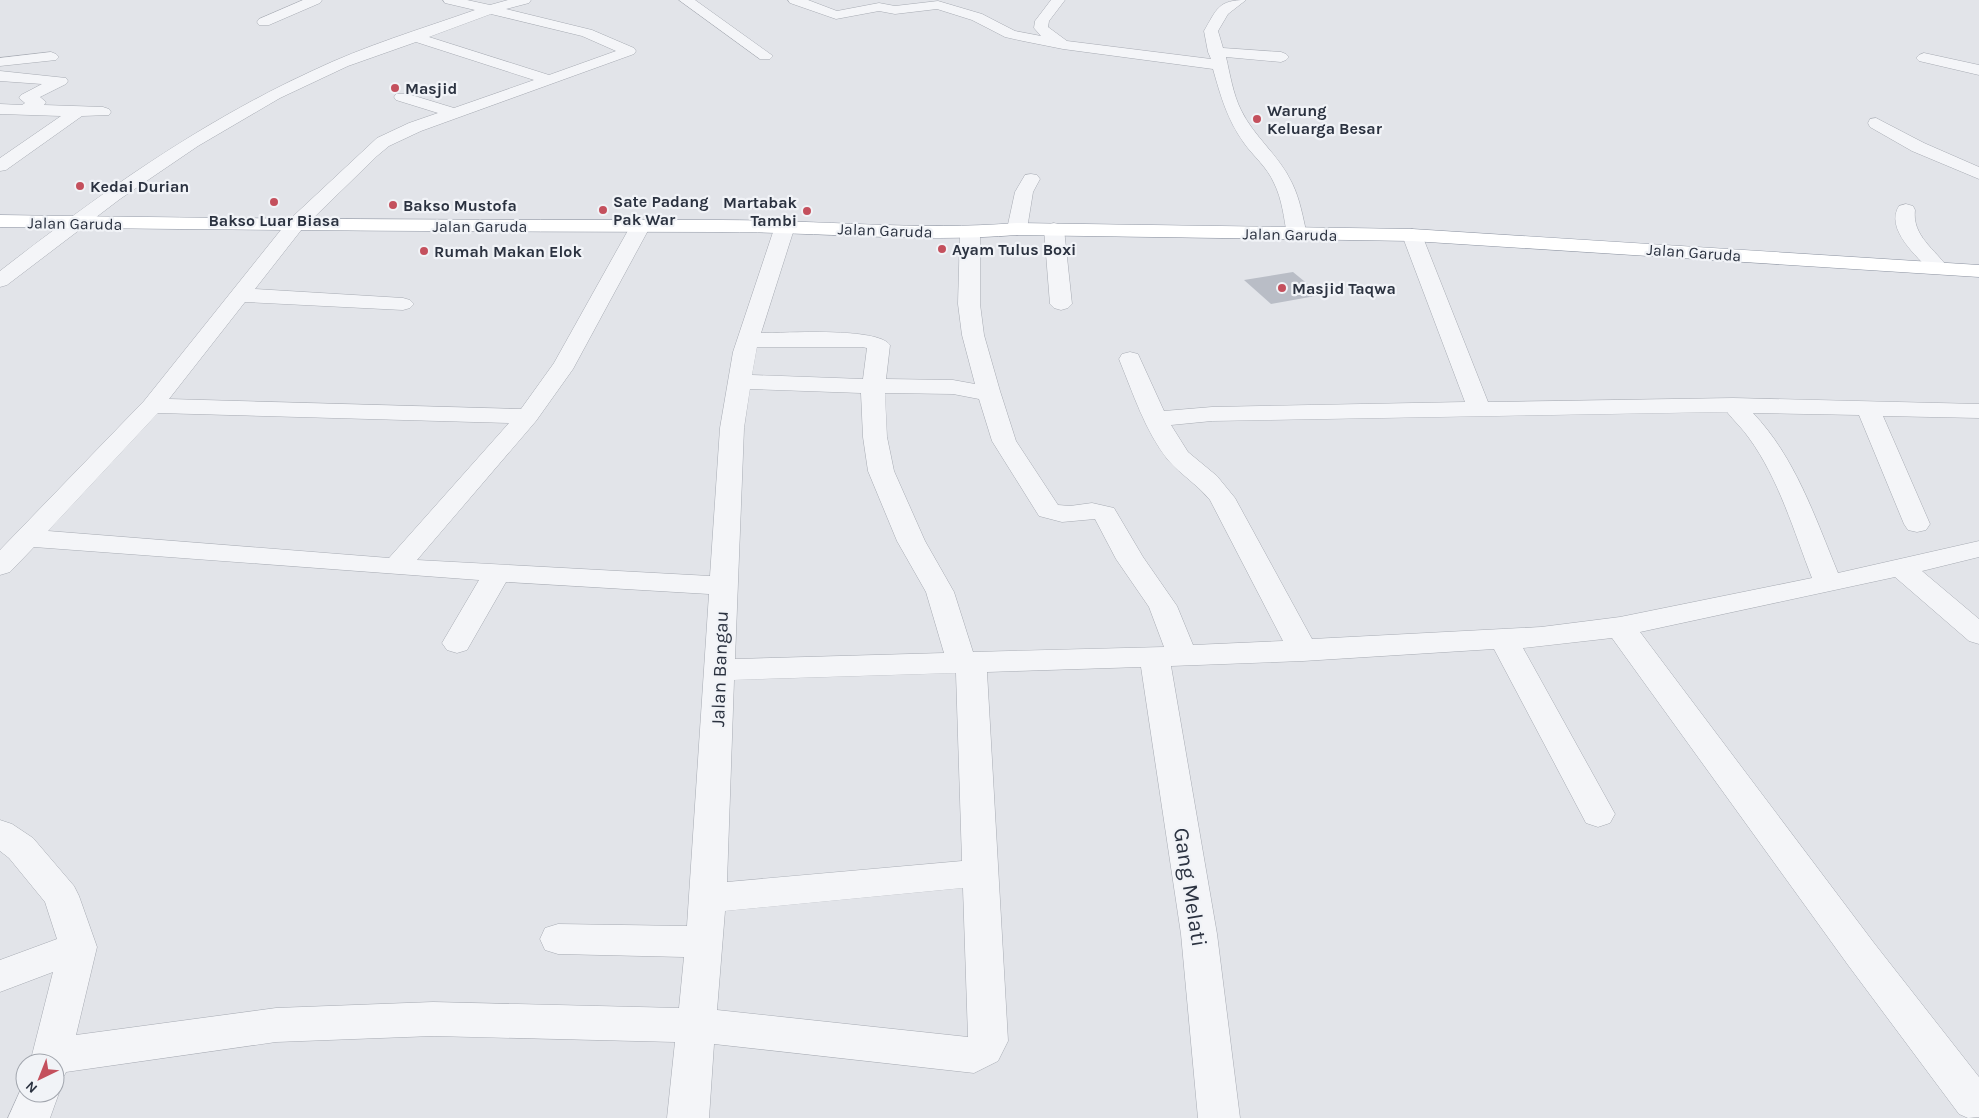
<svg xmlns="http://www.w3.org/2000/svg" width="1979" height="1118" font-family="Karla,sans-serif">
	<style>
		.building { fill: #b9bdc6 }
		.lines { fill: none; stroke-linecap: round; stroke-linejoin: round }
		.minor-casing { stroke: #a7abb3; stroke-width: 1 }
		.highway-casing { stroke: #8a919f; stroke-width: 1 }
		.minor { fill: #f4f5f8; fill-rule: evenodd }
		.highway { fill: #fff; fill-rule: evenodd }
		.poi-dot { fill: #c4505d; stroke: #f1f3f7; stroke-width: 2 }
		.labels { text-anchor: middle; stroke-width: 4.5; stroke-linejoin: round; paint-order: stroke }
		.far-poi-label { font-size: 16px; font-weight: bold; fill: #2b3240; stroke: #f1f3f7; text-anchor: start }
		.far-street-label { font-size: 16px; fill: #2b3240; stroke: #f1f3f7 }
		.street-label { font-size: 19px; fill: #2b3240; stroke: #f1f3f7 }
		.near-street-label { font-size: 22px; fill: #2b3240; stroke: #f1f3f7 }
	</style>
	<rect width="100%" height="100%" fill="#e2e4e9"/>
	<path class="building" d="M 1293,272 L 1321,295 L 1271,304 L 1244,280 Z"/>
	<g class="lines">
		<g class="minor-casing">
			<path id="minor" d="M 303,0 L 322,0 L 320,3 L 269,25 L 259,25 L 257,22 L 259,19 Z
				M 443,0 L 467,0 L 490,5 L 508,0 L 531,0 L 529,3 L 506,9 L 592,30 L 634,48 L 636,51 L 634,54 L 421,131 L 389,146 L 377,156 L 302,229 L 255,289 L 403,298 L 410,300 L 414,304 L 410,308 L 403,310 L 245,302 L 169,399 L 521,409 L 554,363 L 631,225 L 634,221 L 641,219 L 648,221 L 651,225 L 573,369 L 536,421 L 417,560 L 710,576 L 720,428 L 733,352 L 775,226 L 778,222 L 785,220 L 792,222 L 795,226 L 761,333 C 785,333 878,327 890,345 L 886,379 L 953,380 L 975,384 L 962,335 L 958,304 L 960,233 L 963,229 L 970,227 L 977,229 L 980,233 L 980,304 L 984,335 L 1000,391 L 1016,441 L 1058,505 L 1070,506 L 1092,503 L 1114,508 L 1143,557 L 1177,606 L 1193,645 L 1283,641 L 1210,500 C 1198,485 1181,475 1168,460 C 1145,431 1133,393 1119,359 L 1122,354 L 1130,352 L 1138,354 L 1164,411 L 1212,407 L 1465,402 L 1402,235 L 1405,231 L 1412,229 L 1419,231 L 1422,235 L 1488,402 L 1733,398 L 1979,404 L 1979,418 L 1883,416 L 1930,524 L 1926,530 L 1917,532 L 1908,530 L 1904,524 L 1859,415 L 1753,413 C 1795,457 1815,517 1838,573 L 1979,541 L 1979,557 L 1922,571 L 1979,619 L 1979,644 L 1969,641 L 1895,577 L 1640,632 L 1874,943 L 1979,1077 L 1979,1117 L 1968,1118 L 1959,1114 L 1848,965 L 1612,638 L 1523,648 L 1615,814 L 1610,823 L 1598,827 L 1586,823 L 1494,649 L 1303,661 L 1171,666 L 1217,934 L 1240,1118 L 1198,1118 L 1181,934 L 1141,667 L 987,672 L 1008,1041 L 998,1061 L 974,1073 L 714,1044 L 709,1118 L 667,1118 L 675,1042 L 433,1036 L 276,1042 L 66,1072 L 64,1076 L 55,1079 L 55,1063 L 30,1063 L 53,972 L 0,992 L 0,960 L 57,939 L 45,902 L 9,858 L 0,851 L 0,820 L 12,824 L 33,838 L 74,886 L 79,896 L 97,947 L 76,1035 L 276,1008 L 433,1002 L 679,1008 L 684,957 L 558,954 L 545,950 L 540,939 L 545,928 L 558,924 L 687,926 L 709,594 L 506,582 L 467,650 L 457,653 L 447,650 L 442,643 L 479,580 L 34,547 L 10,572 L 0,575 L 0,550 L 144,401 L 288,221 L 377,138 L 409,123 L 438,113 L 396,100 L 394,97 L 396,94 L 408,94 L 454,108 L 534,80 L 416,42 L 348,66 L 280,98 L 198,146 L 120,199 L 7,285 L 0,287 L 0,271 C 98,195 199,123 312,71 C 364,46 421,29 475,10 L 445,3 ZM 491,14 L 582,36 L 616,51 L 549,75 L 429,37 ZM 757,347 L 862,347 L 867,348 L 863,379 L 752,375 ZM 750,389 L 861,393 L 863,437 L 868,471 L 897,541 L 926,592 L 944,653 L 735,659 L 744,428 ZM 885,393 L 953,394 L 979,399 L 992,441 L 1039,516 L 1062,522 L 1095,519 L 1116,559 L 1149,607 L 1164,647 L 973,652 L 954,592 L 925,541 L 894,471 L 887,437 ZM 1727,412 C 1734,421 1743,429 1749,438 C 1779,479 1794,532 1812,578 L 1620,617 L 1541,627 L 1312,639 L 1235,498 L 1217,476 L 1188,452 L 1171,425 L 1212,421 ZM 158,413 L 509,423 L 389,558 L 48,531 ZM 956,673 L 962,861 L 727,882 L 734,680 ZM 963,888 L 968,1037 L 717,1010 L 725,911 Z
				M 679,0 L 695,0 L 773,56 L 770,59 L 760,59 Z
				M 788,0 L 808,0 L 837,11 L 879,3 L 895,6 L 938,1 L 982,14 L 1015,31 L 1041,36 L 1034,28 L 1035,21 L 1051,0 L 1065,0 L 1049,21 L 1048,27 L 1067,41 L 1211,59 L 1208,52 L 1204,31 C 1217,9 1218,0 1246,0 L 1228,14 L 1218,31 L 1223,48 L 1281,52 L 1286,54 L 1289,57 L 1286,60 L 1281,62 L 1226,57 C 1230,74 1233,94 1241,110 C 1254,137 1279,155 1292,183 C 1300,199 1303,218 1307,235 L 1304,239 L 1297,241 L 1290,239 L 1287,235 C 1284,218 1282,199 1274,183 C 1267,167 1254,157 1244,143 C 1227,119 1221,97 1213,69 L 1063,49 L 1023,41 L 1005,37 L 972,20 L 937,9 L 895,14 L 879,11 L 836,19 L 790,3 Z
				M 51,52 L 56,54 L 59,57 L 56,60 L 0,66 L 0,58 Z
				M 1924,53 L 1979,65 L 1979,75 L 1919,61 L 1916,58 L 1919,55 Z
				M 0,71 L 66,78 L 68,81 L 66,84 L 40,97 L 46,102 L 44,105 L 103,107 L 109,109 L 111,112 L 109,115 L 82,116 L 6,170 L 0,171 L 0,158 L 61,116 L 0,114 L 0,104 L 22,105 L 25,103 L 19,98 L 21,95 L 42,84 L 0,81 Z
				M 1876,118 L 1924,143 L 1979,167 L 1979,179 L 1912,151 L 1870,127 L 1868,123 L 1870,119 Z
				M 1031,174 L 1037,175 L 1040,179 L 1033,192 L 1027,229 L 1024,233 L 1017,235 L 1010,233 L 1007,229 L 1015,192 L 1025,175 Z
				M 1906,204 L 1913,206 L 1915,210 C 1912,236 1935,249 1948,268 L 1945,272 L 1938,274 L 1931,272 C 1918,257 1884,229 1899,206 Z
				M 1054,223 L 1061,225 L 1064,229 L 1072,304 L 1068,308 L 1061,310 L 1054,308 L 1050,304 L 1044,229 L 1047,225 Z
				M 25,1080 L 25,1093 L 55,1093 L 55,1083 L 59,1093 L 50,1118 L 8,1118 Z"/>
		</g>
		<g class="highway-casing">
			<path id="highway" d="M 0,215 C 240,219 480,220 721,220 C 819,220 919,231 1017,223 L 1412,229 L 1979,265 L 1979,277 L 1412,241 L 1017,235 C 919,243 819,232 721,232 C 480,232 240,230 0,227 Z"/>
		</g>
		<use href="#minor" class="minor"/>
		<use href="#highway" class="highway"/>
	</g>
	<g class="poi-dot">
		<circle cx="395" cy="88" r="5"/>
		<circle cx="1257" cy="119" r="5"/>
		<circle cx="80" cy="186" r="5"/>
		<circle cx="274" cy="202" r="5"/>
		<circle cx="393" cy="205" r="5"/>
		<circle cx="603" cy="210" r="5"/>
		<circle cx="807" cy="211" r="5"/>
		<circle cx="942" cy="249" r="5"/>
		<circle cx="424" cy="251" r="5"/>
		<circle cx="1282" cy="288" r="5"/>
	</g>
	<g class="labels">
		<g class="far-poi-label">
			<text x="405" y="94">Masjid</text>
			<text x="1267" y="116">Warung<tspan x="1267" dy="18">Keluarga Besar</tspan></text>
			<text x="90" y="192">Kedai Durian</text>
			<text x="613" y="207">Sate Padang<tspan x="613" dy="18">Pak War</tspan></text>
			<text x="797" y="208" text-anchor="end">Martabak<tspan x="797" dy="18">Tambi</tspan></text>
			<text x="403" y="211">Bakso Mustofa</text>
			<text x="274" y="226" text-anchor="middle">Bakso Luar Biasa</text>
			<text x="952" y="255">Ayam Tulus Boxi</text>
			<text x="434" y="257">Rumah Makan Elok</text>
			<text x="1292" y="294">Masjid Taqwa</text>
		</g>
		<g class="far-street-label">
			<text transform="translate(75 223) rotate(1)" y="6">Jalan Garuda</text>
			<text x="480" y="232">Jalan Garuda</text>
			<text transform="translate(885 230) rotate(2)" y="6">Jalan Garuda</text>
			<text transform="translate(1290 234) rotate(1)" y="6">Jalan Garuda</text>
			<text transform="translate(1694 252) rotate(4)" y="6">Jalan Garuda</text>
		</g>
		<g class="street-label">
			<text transform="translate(719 669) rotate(-88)" y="7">Jalan Bangau</text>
		</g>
		<g class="near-street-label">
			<text transform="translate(1191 887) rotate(81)" y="8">Gang Melati</text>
		</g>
	</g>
	<g transform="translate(40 1078) rotate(223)"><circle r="24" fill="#f1f3f7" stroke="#a2a6ae"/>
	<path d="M0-4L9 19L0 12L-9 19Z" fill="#c4505d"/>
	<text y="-8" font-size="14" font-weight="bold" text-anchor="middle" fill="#2b3240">N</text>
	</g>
</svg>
